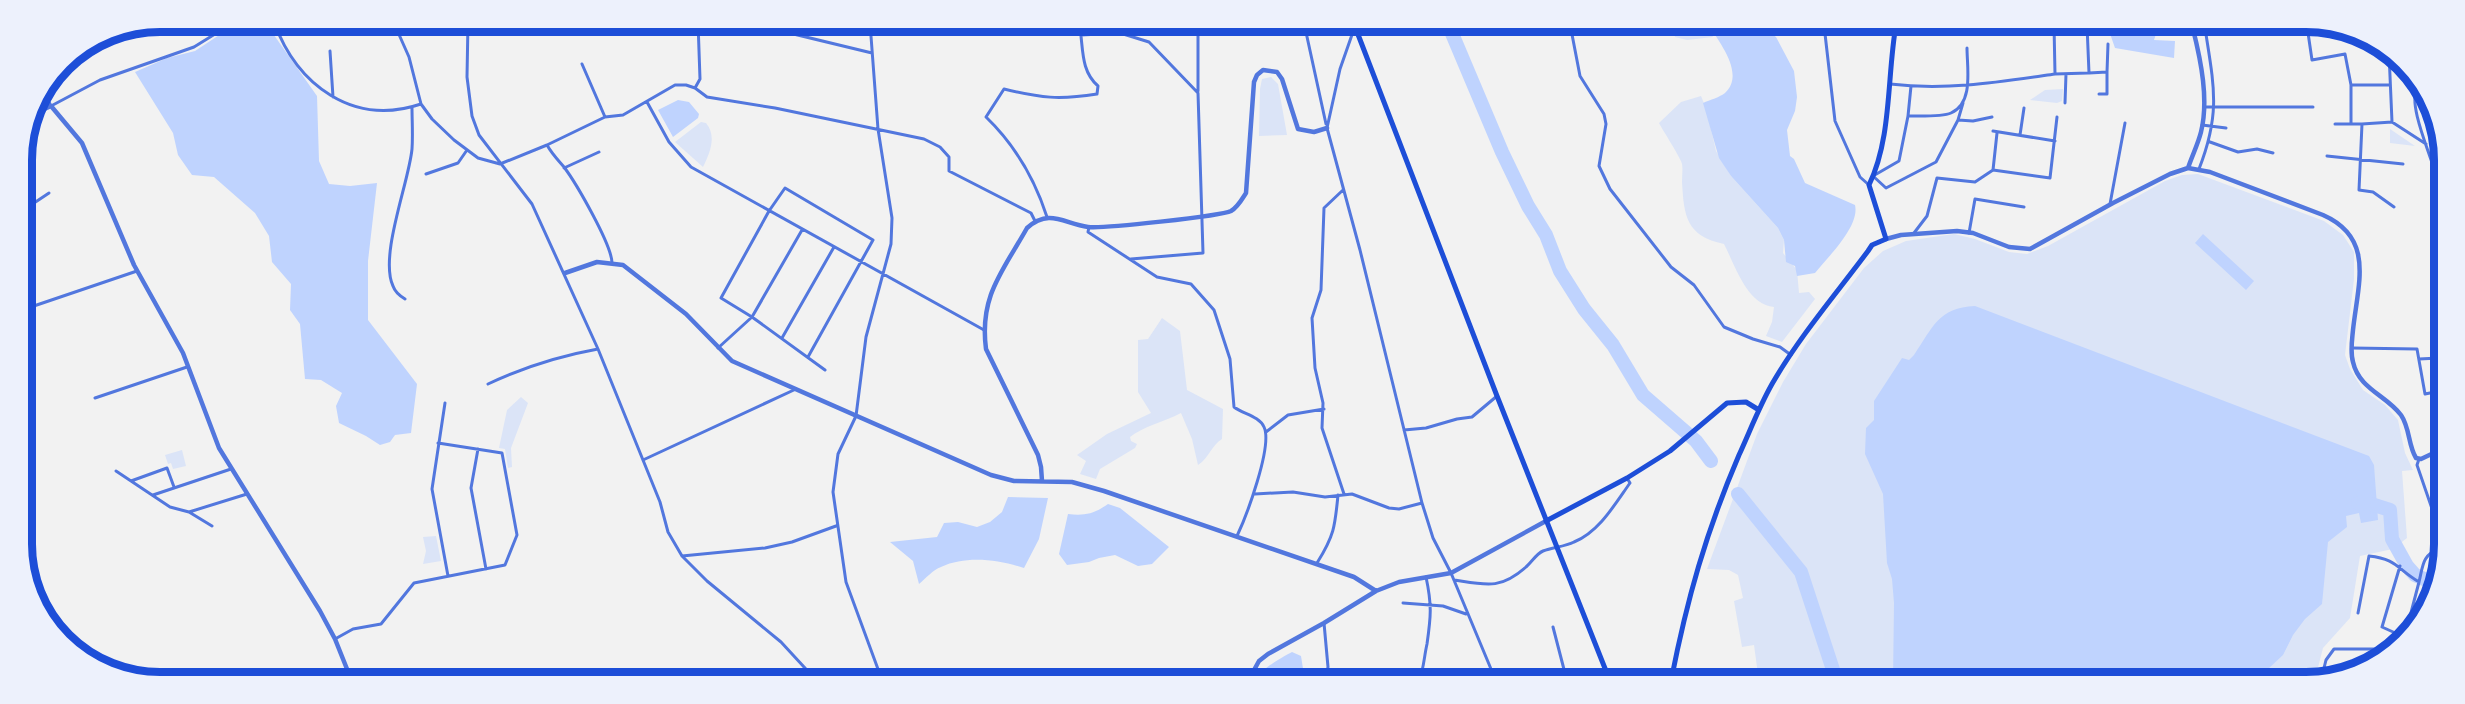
<svg xmlns="http://www.w3.org/2000/svg" width="2465" height="704" font-family="Spectral,serif">
	<style>
		.green { fill: #dbe4f7 }
		.water { fill: #bfd3fe }
		.lines { fill: none; stroke-linecap: round; stroke-linejoin: round }
		.river { stroke: #bfd3fe; stroke-width: 14 }
		.minor { stroke: #5277de; stroke-width: 3 }
		.tertiary { stroke: #5277de; stroke-width: 4.5 }
		.primary { stroke: #1d4ed8; stroke-width: 5 }
		.trunk { stroke: #1d4ed8; stroke-width: 5 }
		.rim { fill: none; stroke: #1d4ed8; stroke-width: 8 }
	</style>
	<rect width="100%" height="100%" fill="#f2f2f2"/>
	<path class="green" d="M 1671,24 L 1706,24 L 1713,37 L 1687,40 L 1675,37 Z
		M 1271,77 L 1278,84 L 1287,135 L 1259,136 L 1260,89 L 1262,79 Z
		M 2063,89 L 2062,101 L 2057,103 L 2030,100 L 2045,90 Z
		M 1701,96 L 1706,108 L 1716,151 L 1731,176 L 1778,228 L 1784,240 L 1783,253 L 1797,270 L 1799,293 L 1809,292 L 1815,299 L 1782,342 L 1766,336 L 1772,322 L 1774,307 C 1747,305 1735,265 1724,244 C 1686,236 1684,216 1682,182 C 1682,176 1683,169 1682,164 C 1682,160 1662,129 1659,123 L 1681,102 Z
		M 701,122 L 706,123 C 717,136 710,153 703,167 L 675,142 Z
		M 2390,129 L 2415,146 L 2390,143 Z
		M 2198,174 L 2324,221 L 2343,235 L 2354,252 L 2354,279 L 2345,355 L 2350,369 L 2363,390 L 2385,405 L 2398,420 L 2405,453 L 2413,470 L 2402,471 L 2407,538 L 2393,549 L 2360,556 L 2350,618 L 2323,648 L 2314,683 L 1759,682 L 1754,645 L 1742,647 L 1734,601 L 1743,598 L 1738,575 L 1729,570 L 1707,569 L 1757,434 L 1783,382 L 1806,344 L 1864,268 L 1883,251 L 1906,241 L 1954,234 L 1975,239 L 2009,252 L 2027,254 L 2048,246 L 2165,181 L 2182,175 Z
		M 1162,318 L 1180,331 L 1187,390 L 1223,409 L 1222,439 C 1211,446 1209,458 1198,465 L 1192,439 L 1181,413 C 1166,421 1142,427 1130,437 L 1131,441 L 1137,444 L 1135,448 L 1100,469 L 1096,479 L 1080,474 L 1086,461 L 1077,455 L 1107,434 L 1151,413 L 1138,392 L 1138,340 L 1148,339 Z
		M 521,397 L 528,403 L 511,448 L 512,467 L 508,468 L 505,449 L 499,448 L 507,410 Z
		M 182,450 L 186,466 L 173,469 L 171,463 L 168,464 L 165,455 Z
		M 436,536 L 441,561 L 423,564 L 426,551 L 423,537 Z"/>
	<path class="water" d="M 236,24 L 269,28 L 317,96 L 319,161 L 329,184 L 350,186 L 377,183 L 368,261 L 368,320 L 417,384 L 411,433 L 395,435 L 390,442 L 380,445 L 366,436 L 339,423 L 336,406 L 342,393 L 321,380 L 305,379 L 300,324 L 290,310 L 291,284 L 272,262 L 269,236 L 255,213 L 214,177 L 192,175 L 178,155 L 173,133 L 135,72 L 167,58 L 195,51 Z
		M 1708,24 L 1760,24 L 1776,37 L 1794,71 L 1797,97 L 1795,111 L 1787,130 L 1790,156 L 1794,159 L 1805,183 L 1855,205 C 1860,226 1828,257 1815,273 L 1797,276 L 1795,266 L 1786,262 L 1784,240 L 1778,228 L 1731,176 L 1719,158 L 1703,103 C 1710,100 1720,97 1725,93 C 1746,73 1718,41 1708,24 Z
		M 2107,25 L 2159,25 L 2154,40 L 2175,41 L 2174,58 L 2115,48 Z
		M 678,100 L 689,102 L 699,114 L 698,118 L 673,137 L 658,110 Z
		M 2203,234 L 2254,281 L 2246,290 L 2195,243 Z
		M 1975,306 L 2369,456 L 2374,465 L 2378,520 L 2361,523 L 2359,513 L 2346,516 L 2347,527 L 2328,542 L 2322,604 L 2305,619 L 2293,635 L 2283,655 L 2253,683 L 1893,682 L 1894,603 L 1892,579 L 1887,563 L 1883,494 L 1865,454 L 1866,428 L 1874,420 L 1874,401 L 1902,358 L 1909,360 L 1914,355 C 1933,327 1938,308 1975,306 Z
		M 1008,497 L 1048,498 L 1039,539 L 1024,568 C 999,560 967,555 941,567 C 933,570 926,578 919,584 L 913,561 L 890,542 L 937,537 L 944,523 L 958,522 L 977,527 L 990,522 L 1002,512 Z
		M 1108,504 L 1120,508 L 1169,547 L 1152,564 L 1138,566 L 1115,555 L 1099,558 L 1089,562 L 1067,565 L 1059,554 L 1068,514 C 1084,516 1094,514 1108,504 Z
		M 1292,652 L 1301,656 L 1305,681 L 1254,681 C 1259,670 1281,658 1292,652 Z"/>
	<g class="lines">
		<path class="river" d="M 1448,24 L 1502,152 L 1528,206 L 1546,235 L 1560,271 L 1584,309 L 1613,345 L 1643,395 L 1696,441 L 1711,461
			M 1738,494 L 1801,572 L 1837,682
			M 2358,503 L 2368,503 L 2390,510 L 2392,539 L 2407,566 L 2415,575 L 2424,579 L 2438,581"/>
		<path class="minor" d="M 259,21 L 275,21
			M 393,21 L 409,57 L 421,104 L 432,119 L 454,140 L 478,158 L 500,164 L 547,145 L 605,117 L 623,115 L 675,85 L 686,85 L 695,88 L 707,97 L 775,108 L 924,139 L 940,147 L 949,157 L 949,171 L 1031,213 L 1035,221
			M 274,22 C 297,85 353,127 421,104
			M 468,22 L 467,77 L 472,116 L 479,135 L 532,204 L 598,349 L 660,502 L 668,532 L 682,556 L 707,581 L 781,642 L 816,680
			M 744,22 L 872,53
			M 870,23 L 878,129 L 892,218 L 891,244 L 866,337 L 856,416 L 838,454 L 833,492 L 846,582 L 882,680
			M 1080,23 L 1081,35 L 1120,33 L 1149,42 L 1198,93 L 1203,253 L 1131,259
			M 1256,23 L 1287,31 L 1304,25
			M 1304,23 L 1326,124
			M 1570,24 L 1580,76 L 1604,114 L 1606,124 L 1599,166 L 1610,189 L 1671,267 L 1694,285 L 1724,327 L 1753,339 L 1780,347 L 1791,355
			M 1824,25 L 1835,121 L 1860,177 L 1869,185
			M 2054,25 L 2055,74 L 2088,73
			M 2087,25 L 2089,73 L 2107,72 L 2107,94 L 2099,94
			M 2307,26 L 2312,60 L 2345,54 L 2351,85 L 2351,124 L 2335,124
			M 276,27 L 296,21
			M 1354,29 L 1340,69 L 1327,128 L 1360,250 L 1422,503 L 1433,538 L 1451,573 L 1496,681
			M 2193,29 L 2254,27
			M 330,51 L 333,97
			M 2389,53 L 2392,122
			M 71,55 L 76,57
			M 582,64 L 605,117
			M 2107,72 L 2108,44
			M 1890,84 C 1946,91 2000,82 2055,74
			M 2351,85 L 2390,85
			M 695,88 L 700,79 L 698,22
			M 2417,88 C 2408,104 2429,151 2434,169 C 2437,181 2439,193 2441,205
			M 43,90 L 51,106 L 100,80 L 194,47 L 236,21
			M 1198,91 L 1198,29 L 1200,23
			M 647,102 L 669,142 L 691,167 L 984,330
			M 1963,103 L 1958,120 L 1936,162 L 1886,188 L 1873,176 L 1899,161 L 1908,116 C 1919,116 1942,117 1951,113 C 1974,103 1967,68 1967,48
			M 2065,103 L 2066,74
			M 2205,107 L 2313,107
			M 1908,116 L 1911,86
			M 1958,120 L 1973,121 L 1992,117
			M 2351,124 L 2362,124 L 2359,190 L 2373,192 L 2394,207
			M 2362,124 L 2392,122 L 2426,144
			M 2202,125 L 2226,128
			M 1993,131 L 2055,141
			M 2020,135 L 2024,108
			M 2210,142 L 2238,152 L 2257,149 L 2273,153
			M 547,145 C 552,154 558,160 564,167 C 576,183 612,245 612,263
			M 2327,156 L 2403,164
			M 564,168 L 599,152
			M 2434,168 L 2441,166
			M 2199,169 C 2221,113 2214,86 2205,28
			M 1993,170 L 1997,133
			M 426,174 L 458,163 L 467,150
			M 1343,190 L 1324,208 L 1321,290 L 1312,318 L 1315,368 L 1323,403 L 1322,428 L 1344,494
			M 2110,204 L 2125,123
			M 22,211 L 49,193
			M 1047,217 C 1035,180 1014,144 986,117 L 1004,89 C 1041,98 1059,100 1097,94 L 1098,86 C 1083,73 1083,55 1081,36
			M 1089,227 L 1088,232 L 1157,277 L 1191,284 L 1214,310 L 1230,359 L 1234,407 C 1243,414 1259,416 1264,427 C 1273,446 1246,517 1237,536
			M 1914,233 L 1927,216 L 1937,178 L 1975,182 L 1993,170 L 2050,178 L 2057,117
			M 1969,233 L 1975,199 L 2024,207
			M 405,299 C 400,296 395,292 393,286 C 379,256 409,182 412,149 C 413,135 412,121 412,107
			M 22,310 L 137,271
			M 782,338 L 834,247
			M 718,348 L 752,317 L 802,230
			M 2352,348 L 2417,349 L 2425,394 L 2440,391
			M 808,357 L 873,240 L 785,188 L 769,211 L 721,298 L 752,317 L 825,370
			M 2419,359 L 2439,358 L 2440,363
			M 488,384 C 524,367 559,356 598,349
			M 95,398 L 187,367
			M 445,403 L 432,489 L 448,576
			M 1404,430 L 1426,428 L 1457,419 L 1472,417 L 1497,396
			M 1266,432 L 1288,415 L 1324,409
			M 478,449 L 471,488 L 486,569
			M 2419,459 L 2417,465 L 2440,532
			M 643,460 L 796,389
			M 116,471 L 170,507 L 189,512 L 212,526
			M 131,481 L 167,468 L 174,487
			M 1255,494 L 1293,492 L 1325,497 L 1352,494 L 1389,508 L 1399,509 L 1422,503
			M 153,495 L 231,469
			M 189,512 L 247,494
			M 682,556 L 765,548 L 792,542 L 836,526
			M 1317,563 C 1334,536 1335,527 1338,495
			M 2400,566 L 2382,627 L 2402,636
			M 1454,580 C 1486,585 1500,590 1526,567 C 1532,562 1536,554 1543,551 C 1553,547 1564,547 1574,542 C 1599,532 1615,504 1630,483 L 1627,478
			M 2419,582 C 2423,566 2422,555 2439,549
			M 1403,603 L 1443,606 L 1466,614
			M 2358,613 L 2369,556 C 2397,559 2397,569 2419,582 L 2407,628
			M 1324,623 L 1328,667 L 1325,681
			M 1553,627 L 1567,681
			M 335,639 L 353,629 L 381,624 L 414,583 L 505,565 L 517,535 L 502,453 L 438,443
			M 2321,680 L 2326,660 L 2334,649 L 2393,649
			M 1419,681 C 1424,668 1424,657 1427,644 C 1431,616 1432,605 1426,577"/>
		<path class="tertiary" d="M 29,116 L 51,106 L 82,143 L 134,265 L 183,353 L 219,448 L 320,611 L 335,639 L 351,679
			M 2188,168 C 2192,156 2198,144 2201,132 C 2209,100 2201,61 2193,29 L 2188,25
			M 1886,239 L 1901,235 L 1957,231 L 1973,233 L 2009,247 L 2030,249 L 2113,203 L 2170,174 L 2188,168 L 2210,172 L 2323,215 C 2375,238 2358,283 2353,330 C 2352,341 2350,352 2353,362 C 2359,389 2386,395 2401,415 C 2410,428 2408,445 2416,458 L 2421,459 L 2440,450
			M 565,273 L 597,262 L 623,265 L 686,314 L 732,361 L 991,475 L 1014,481 L 1072,482 L 1104,491 L 1354,577 L 1376,591
			M 1042,481 L 1041,467 L 1038,455 L 986,349 C 979,296 1003,271 1027,228 C 1050,208 1064,224 1088,227 C 1101,229 1221,216 1231,211 C 1238,207 1242,199 1246,193 L 1254,82 L 1257,75 L 1263,70 L 1277,72 L 1282,79 L 1298,129 L 1314,132 L 1327,128
			M 1248,681 L 1259,661 L 1268,654 L 1324,623 L 1376,591 L 1399,582 L 1451,573 L 1546,521"/>
		<path class="primary" d="M 1546,521 L 1627,478 L 1670,451 L 1727,403 L 1746,402 L 1759,410
			M 1671,681 C 1687,599 1706,532 1739,455 C 1750,431 1759,407 1772,384 C 1799,337 1836,294 1868,251 L 1872,245 L 1886,239 L 1869,185 C 1892,138 1887,75 1896,25"/>
		<path class="trunk" d="M 1354,24 L 1497,396 L 1610,681"/>
	</g>
	<path d="M0 0H2465V704H0ZM160 32H2306A128 128 0 0 1 2434 160V544A128 128 0 0 1 2306 672H160A128 128 0 0 1 32 544V160A128 128 0 0 1 160 32Z" fill="#edf1fc" fill-rule="evenodd"/>
	<path class="rim" d="M160 32H2306A128 128 0 0 1 2434 160V544A128 128 0 0 1 2306 672H160A128 128 0 0 1 32 544V160A128 128 0 0 1 160 32Z"/>
</svg>
